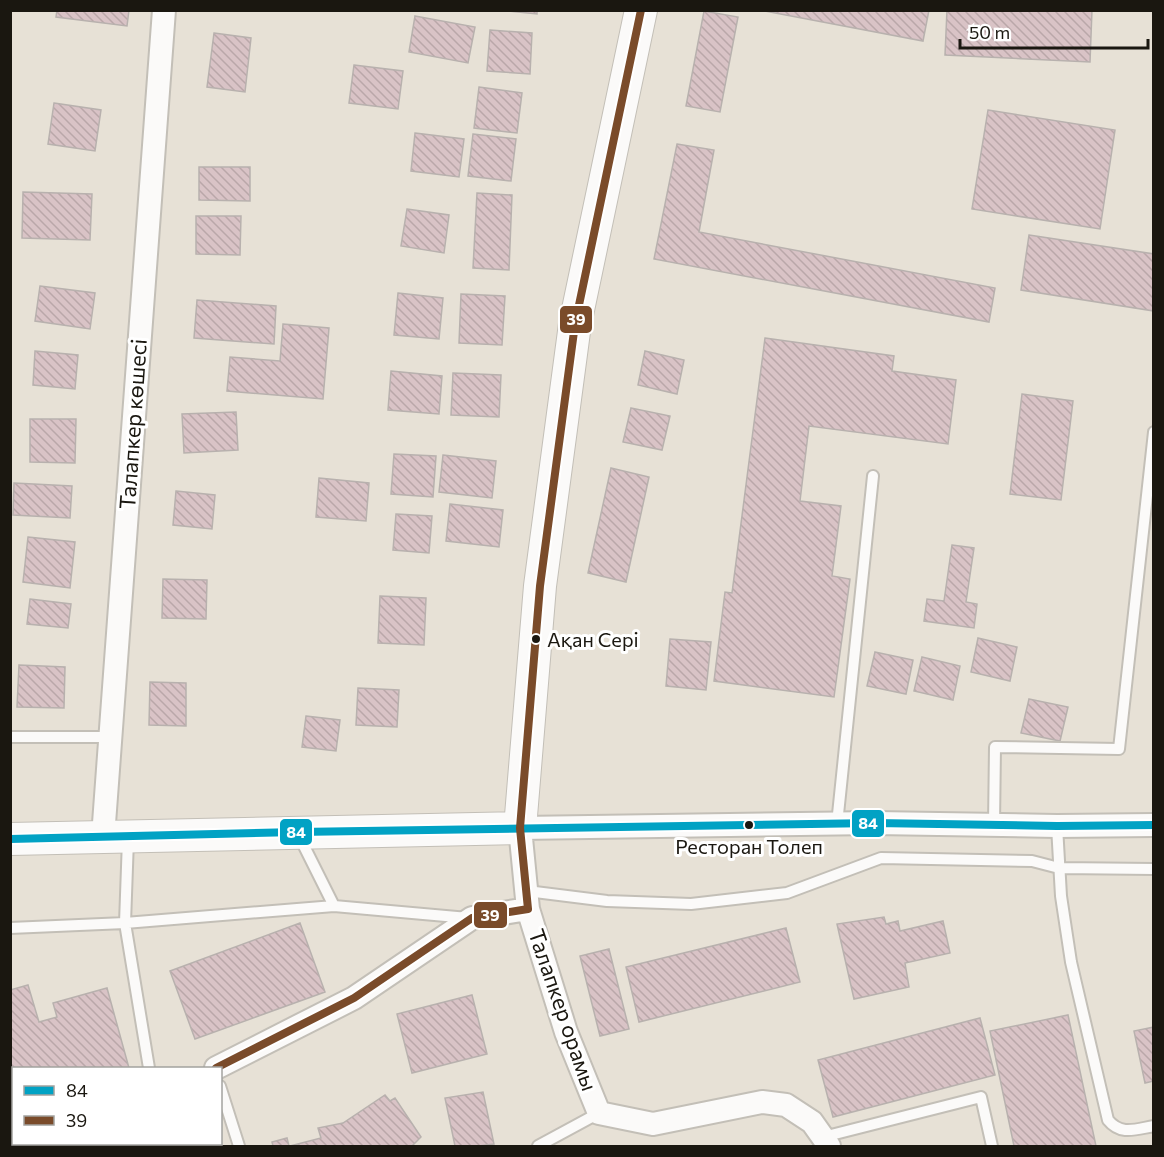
<svg xmlns="http://www.w3.org/2000/svg" width="1164" height="1157" font-family="Commissioner,sans-serif">
	<style>
		.building { fill: url(#building-back-hatch); stroke: #b8b1ae; stroke-width: 1.5 }
		.lines { fill: none; stroke-linecap: round; stroke-linejoin: round }
		.lane-casing { stroke: #c3bfb7; stroke-width: 14 }
		.street-casing { stroke: #c3bfb7; stroke-width: 26 }
		.secondary-casing { stroke: #c3bfb7; stroke-width: 34 }
		.lane { stroke: #fbfaf9; stroke-width: 10 }
		.street { stroke: #fbfaf9; stroke-width: 22 }
		.secondary { stroke: #fbfaf9; stroke-width: 32 }
		.bus-1-casing { stroke: #fff; stroke-width: 12 }
		.bus-2-casing { stroke: #fff; stroke-width: 12 }
		.bus-1 { stroke: #01a2c4; stroke-width: 8 }
		.bus-2 { stroke: #7a4b2a; stroke-width: 8 }
		.bus-dot { fill: #1a1710; stroke: #fff; stroke-width: 2 }
		.labels { text-anchor: middle; stroke-width: 6; stroke-linejoin: round; paint-order: stroke }
		.bus-label { font-size: 20px; fill: #1a1710; stroke: #fff; text-anchor: start }
		.street-label { font-size: 22px; fill: #1a1710; stroke: #fff }
		.line-badge { stroke: #fff; stroke-width: 2 }
		.badge-label { font-size: 16px; text-anchor: middle; font-weight: bold; fill: #fff }
	</style>
	<defs>
		<pattern id="building-back-hatch" width="6" height="6" patternUnits="userSpaceOnUse" patternTransform="scale(1.5)"><rect width="6" height="6" fill="#d9c3c6"/><path d="M-1 5l2 2M0 0l6 6M5-1l2 2" fill="none" stroke="#baa7a9"/></pattern>
	</defs>
	<rect width="100%" height="100%" fill="#e7e1d6"/>
	<path class="building" d="M 57,10 L 129,10 L 127,26 L 56,17 Z
		M 498,10 L 537,10 L 537,14 Z
		M 759,10 L 929,10 L 923,41 Z
		M 947,10 L 1092,10 L 1090,62 L 945,55 Z
		M 704,11 L 738,17 L 720,112 L 686,106 Z
		M 415,16 L 475,27 L 468,63 L 409,52 Z
		M 490,30 L 532,33 L 530,74 L 487,71 Z
		M 214,33 L 251,38 L 245,92 L 207,87 Z
		M 354,65 L 403,71 L 398,109 L 349,103 Z
		M 479,87 L 522,93 L 517,133 L 474,128 Z
		M 54,103 L 101,110 L 95,151 L 48,144 Z
		M 988,110 L 1115,130 L 1100,229 L 972,209 Z
		M 415,133 L 464,139 L 459,177 L 411,171 Z
		M 473,134 L 516,139 L 511,181 L 468,176 Z
		M 677,144 L 714,150 L 699,232 L 995,288 L 989,322 L 654,259 Z
		M 199,167 L 250,167 L 250,201 L 199,200 Z
		M 23,192 L 92,194 L 90,240 L 22,238 Z
		M 477,193 L 512,195 L 509,270 L 473,268 Z
		M 407,209 L 449,215 L 444,253 L 401,246 Z
		M 196,216 L 241,216 L 240,255 L 196,254 Z
		M 1029,235 L 1154,254 L 1154,311 L 1021,290 Z
		M 40,286 L 95,293 L 90,329 L 35,321 Z
		M 398,293 L 443,298 L 439,339 L 394,335 Z
		M 461,294 L 505,296 L 502,345 L 459,343 Z
		M 197,300 L 276,306 L 274,344 L 194,338 Z
		M 283,324 L 329,328 L 323,399 L 227,391 L 230,357 L 280,361 Z
		M 765,338 L 894,356 L 892,371 L 956,380 L 948,444 L 809,426 L 800,501 L 841,506 L 832,576 L 850,579 L 834,697 L 714,681 L 725,592 L 732,593 Z
		M 35,351 L 78,355 L 75,389 L 33,385 Z
		M 645,351 L 684,360 L 677,394 L 638,385 Z
		M 391,371 L 442,376 L 439,414 L 388,410 Z
		M 453,373 L 501,375 L 499,417 L 451,415 Z
		M 1022,394 L 1073,401 L 1061,500 L 1010,494 Z
		M 631,408 L 670,416 L 662,450 L 623,442 Z
		M 236,412 L 238,450 L 184,453 L 182,414 Z
		M 30,419 L 76,419 L 75,463 L 30,462 Z
		M 394,454 L 436,456 L 433,497 L 391,494 Z
		M 443,455 L 496,461 L 492,498 L 439,492 Z
		M 611,468 L 649,477 L 626,582 L 588,573 Z
		M 319,478 L 369,483 L 366,521 L 316,517 Z
		M 14,483 L 72,486 L 70,518 L 13,515 Z
		M 176,491 L 215,495 L 212,529 L 173,525 Z
		M 450,504 L 503,510 L 499,547 L 446,541 Z
		M 396,514 L 432,516 L 429,553 L 393,550 Z
		M 28,537 L 75,542 L 70,588 L 23,582 Z
		M 952,545 L 974,548 L 966,602 L 977,604 L 974,628 L 924,621 L 927,599 L 944,601 Z
		M 163,579 L 207,580 L 206,619 L 162,618 Z
		M 380,596 L 426,598 L 424,645 L 378,643 Z
		M 30,599 L 71,604 L 68,628 L 27,624 Z
		M 978,638 L 1017,647 L 1010,681 L 971,672 Z
		M 670,639 L 711,642 L 706,690 L 666,686 Z
		M 875,652 L 913,660 L 906,694 L 867,686 Z
		M 922,657 L 960,666 L 953,700 L 914,691 Z
		M 19,665 L 65,667 L 64,708 L 17,707 Z
		M 150,682 L 186,683 L 186,726 L 149,725 Z
		M 358,688 L 399,690 L 397,727 L 356,725 Z
		M 1029,699 L 1068,707 L 1060,741 L 1021,733 Z
		M 306,716 L 340,720 L 336,751 L 302,747 Z
		M 884,917 L 886,924 L 898,921 L 900,931 L 943,921 L 950,953 L 905,963 L 909,987 L 854,999 L 837,924 Z
		M 300,923 L 325,992 L 195,1039 L 170,971 Z
		M 786,928 L 800,982 L 639,1022 L 626,967 Z
		M 609,949 L 629,1029 L 600,1036 L 580,956 Z
		M 28,985 L 39,1022 L 57,1017 L 53,1003 L 107,988 L 129,1068 L 14,1068 L 14,1087 L 10,1076 L 10,990 Z
		M 472,995 L 487,1054 L 412,1073 L 397,1014 Z
		M 1068,1015 L 1096,1146 L 1014,1146 L 990,1031 Z
		M 980,1018 L 995,1075 L 833,1117 L 818,1060 Z
		M 1154,1027 L 1154,1081 L 1145,1083 L 1134,1031 Z
		M 483,1092 L 494,1144 L 479,1146 L 455,1146 L 445,1098 Z
		M 385,1095 L 390,1101 L 395,1098 L 421,1137 L 412,1146 L 290,1146 L 321,1138 L 318,1128 L 343,1123 Z
		M 287,1138 L 289,1146 L 273,1146 L 272,1142 Z"/>
	<g class="lines">
		<g class="lane-casing">
			<path id="lane" d="M 10,737 L 110,737
				M 837,824 L 873,476
				M 994,825 L 995,747 L 1119,749 L 1154,432
				M 1057,826 L 1061,896 L 1071,962 L 1108,1120 C 1121,1136 1136,1129 1154,1126
				M 300,838 L 334,906
				M 128,839 L 125,923 L 334,906 L 468,918
				M 527,891 L 607,901 L 691,904 L 787,893 L 881,858 L 1032,861 L 1059,868 L 1154,869
				M 10,928 L 125,923 L 149,1068
				M 220,1086 L 239,1146
				M 10,1117 L 14,1127
				M 823,1137 L 981,1097 L 992,1146
				M 18,1144 L 19,1146
				M 538,1146 L 599,1113"/>
		</g>
		<g class="street-casing">
			<path id="street" d="M 103,837 L 164,10
				M 528,909 L 566,1032 L 599,1113 L 653,1124 L 762,1102 L 786,1105 L 812,1122 L 829,1146
				M 216,1068 L 354,998 L 472,918 L 528,909 L 520,828 L 875,823 L 1057,826 L 1154,825
				M 69,1146 L 74,1144"/>
		</g>
		<g class="secondary-casing">
			<path id="secondary" d="M 10,839 L 520,828 L 540,586 L 575,324 L 641,10"/>
		</g>
		<use href="#lane" class="lane"/>
		<use href="#street" class="street"/>
		<use href="#secondary" class="secondary"/>
		<g class="bus-1-casing">
			<path id="bus-1" d="M 10,839 L 297,832 L 875,823 L 1057,826 L 1154,825"/>
		</g>
		<g class="bus-2-casing">
			<path id="bus-2" d="M 216,1068 L 354,998 L 472,918 L 528,909 L 520,828 L 540,586 L 575,324 L 641,10"/>
		</g>
		<use href="#bus-1" class="bus-1"/>
		<use href="#bus-2" class="bus-2"/>
	</g>
	<g class="bus-dot">
		<circle cx="536" cy="639" r="5"/>
		<circle cx="749" cy="825" r="5"/>
	</g>
	<g class="labels">
		<g class="bus-label">
			<text x="547" y="647">Ақан Серi</text>
			<text x="749" y="854" text-anchor="middle">Ресторан Толеп</text>
		</g>
		<g class="street-label">
			<text transform="translate(133 424) rotate(-86)" y="8">Талапкер көшесі</text>
			<text transform="translate(563 1010) rotate(71)" y="8">Талапкер орамы</text>
		</g>
	</g>
	<g class="line-badge">
		<rect x="559" y="305" width="34" height="29" rx="6" fill="#7a4b2a"/>
		<rect x="851" y="809" width="34" height="29" rx="6" fill="#01a2c4"/>
		<rect x="279" y="818" width="34" height="28" rx="6" fill="#01a2c4"/>
		<rect x="473" y="901" width="35" height="28" rx="6" fill="#7a4b2a"/>
	</g>
	<g class="badge-label">
		<text x="576" y="325">39</text>
		<text x="868" y="829">84</text>
		<text x="296" y="838">84</text>
		<text x="490" y="921">39</text>
	</g>
	<rect width="1164" height="1157" fill="none" stroke="#1a1710" stroke-width="24"/>
	<rect x="12" y="1067" width="210" height="78" fill="#ffffff" stroke="#a3a29f" stroke-width="1.5"/>
	<rect x="24" y="1086" width="30" height="9" fill="#01a2c4" stroke="#a3a29f" stroke-width="1.5"/>
	<text x="66" y="1097" font-size="18" fill="#1a1710">84</text>
	<rect x="24" y="1116" width="30" height="9" fill="#7a4b2a" stroke="#a3a29f" stroke-width="1.5"/>
	<text x="66" y="1127" font-size="18" fill="#1a1710">39</text>
	<path d="M960 39v9h188v-9" fill="none" stroke="#1a1710" stroke-width="3"/>
	<text x="969" y="39" font-size="18" fill="#1a1710" stroke="#ffffff" stroke-width="4.5" paint-order="stroke">50 m</text>
</svg>
